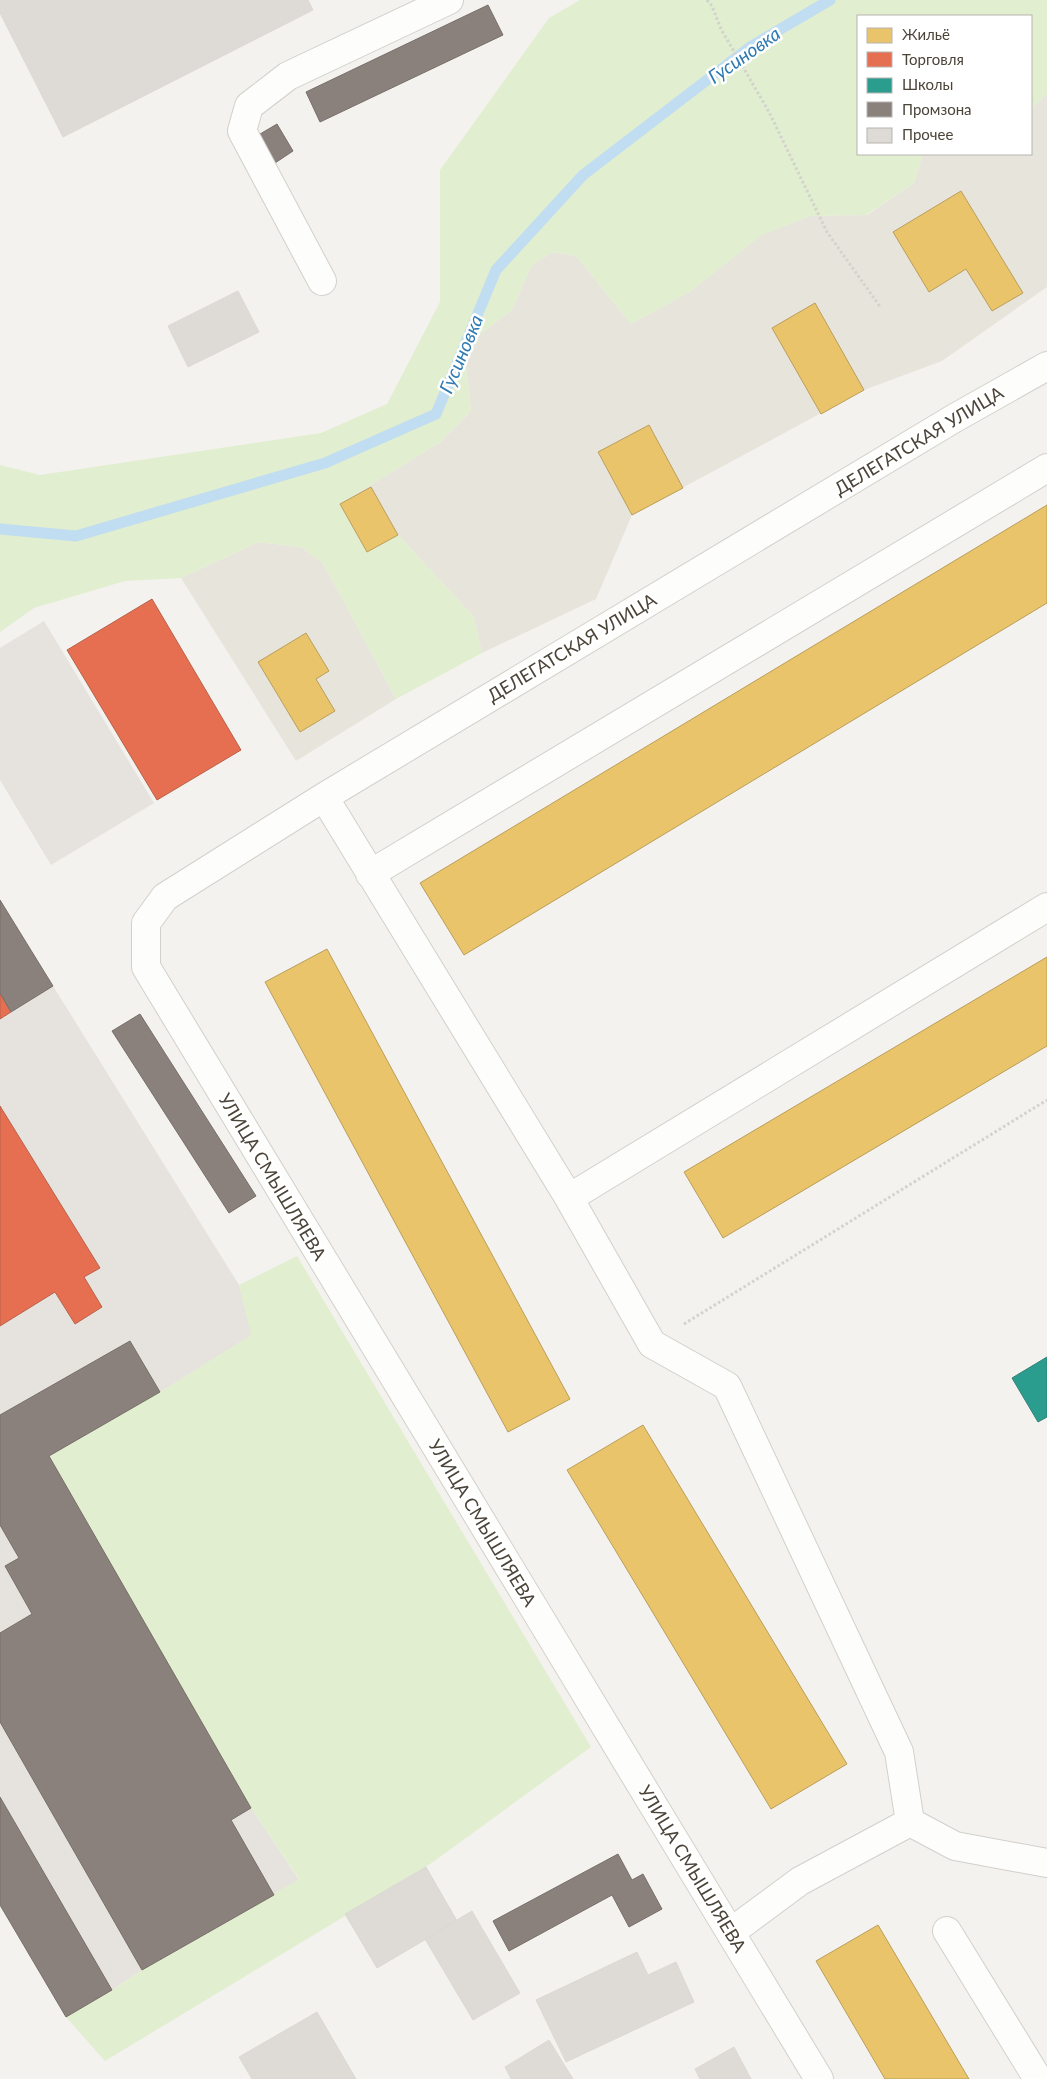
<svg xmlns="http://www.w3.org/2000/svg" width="1047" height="2079" font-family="Lato,sans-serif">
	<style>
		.residential { fill: #e7e4dc }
		.industrial { fill: #e6e2de }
		.green { fill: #e1eecf }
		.parking { fill: #e6e3df }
		.homes { fill: #e9c46a; stroke: #ba9e5b }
		.shops { fill: #e76f51; stroke: #b8624a }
		.schools { fill: #2a9d8f; stroke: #348275 }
		.industry { fill: #8a817c; stroke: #776f68 }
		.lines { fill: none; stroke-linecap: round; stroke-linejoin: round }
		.stream { stroke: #c0ddf1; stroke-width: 11 }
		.building { fill: #dedbd6; stroke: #dcd9d4 }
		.minor-casing { stroke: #d2d0cb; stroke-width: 30 }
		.path { stroke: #d3d2cc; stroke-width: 3; stroke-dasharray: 2.5 2.5; stroke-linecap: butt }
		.minor { stroke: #fdfdfc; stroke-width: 28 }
		.labels { text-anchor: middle; stroke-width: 5; stroke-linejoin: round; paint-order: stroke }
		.street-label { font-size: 18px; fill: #4b4439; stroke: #fff }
		.water-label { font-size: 19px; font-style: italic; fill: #2e7ab2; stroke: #fff }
	</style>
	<rect width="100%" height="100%" fill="#f4f2ee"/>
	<path class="residential" d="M 1047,94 L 1047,287 L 942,361 L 864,390 L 632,515 L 596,599 L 482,653 L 474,617 L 398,535 L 367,552 L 340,504 L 439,443 L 471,411 L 464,346 L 511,311 L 532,265 L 553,252 L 576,256 L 631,324 L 691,291 L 761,235 L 810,216 L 867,215 L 914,183 L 923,154 L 1031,154 L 1031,103 L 1033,107 Z
		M 258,542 L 301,547 L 323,563 L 396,699 L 296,761 L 181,578 Z"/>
	<path class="industrial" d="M 53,986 L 239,1285 L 252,1335 L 160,1392 L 49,1456 L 251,1808 L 299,1880 L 142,1970 L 112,1990 L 0,1797 L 0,1019 Z"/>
	<path class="green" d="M 580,0 L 1047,0 L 1047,94 L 1033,107 L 1031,103 L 1031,16 L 858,16 L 858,154 L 923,154 L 914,183 L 866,215 L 810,216 L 762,235 L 691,291 L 631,324 L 576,256 L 553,252 L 532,265 L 511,311 L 464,346 L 471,411 L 439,443 L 340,504 L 367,552 L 398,535 L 474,617 L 482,653 L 396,699 L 323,563 L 301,547 L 258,542 L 181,578 L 125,581 L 34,608 L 0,632 L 0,465 L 40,475 L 321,433 L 387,404 L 440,302 L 440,170 L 549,18 Z
		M 297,1256 L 591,1747 L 426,1867 L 105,2061 L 66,2017 L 112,1990 L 142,1970 L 299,1879 L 251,1808 L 49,1456 L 160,1392 L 251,1335 L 239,1285 Z"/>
	<path class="parking" d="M 44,621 L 154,803 L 51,865 L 0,780 L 0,648 Z"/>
	<path class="homes" d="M 961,191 L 1023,293 L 992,311 L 966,269 L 929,292 L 893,232 Z
		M 815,303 L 864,390 L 821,414 L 772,328 Z
		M 649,425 L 683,488 L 632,515 L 598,452 Z
		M 371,487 L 398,535 L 367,552 L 340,504 Z
		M 1047,505 L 1047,603 L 464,955 L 420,883 Z
		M 306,633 L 329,671 L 316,679 L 335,711 L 300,732 L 258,662 Z
		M 327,949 L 570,1399 L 508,1432 L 265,982 Z
		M 1047,957 L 1047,1046 L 723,1238 L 684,1172 Z
		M 643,1425 L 847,1764 L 771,1809 L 567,1470 Z
		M 878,1925 L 969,2079 L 885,2079 L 816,1961 Z"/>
	<path class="shops" d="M 152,599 L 241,750 L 157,800 L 67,650 Z
		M 0,993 L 11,1012 L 0,1019 Z
		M 0,1106 L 100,1268 L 84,1277 L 102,1307 L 75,1324 L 55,1292 L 0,1326 Z"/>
	<path class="schools" d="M 1047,1357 L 1047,1417 L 1038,1422 L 1012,1378 Z"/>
	<path class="industry" d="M 488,5 L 503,35 L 320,122 L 306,92 Z
		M 277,124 L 293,151 L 272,165 L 255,137 Z
		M 0,900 L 53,986 L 11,1012 L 0,993 Z
		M 140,1014 L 256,1196 L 229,1213 L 112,1031 Z
		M 130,1341 L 160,1392 L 49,1456 L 251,1808 L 231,1820 L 274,1895 L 142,1970 L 0,1722 L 0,1633 L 32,1614 L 5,1566 L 19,1558 L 0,1525 L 0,1415 Z
		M 0,1797 L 112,1990 L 66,2017 L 0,1905 Z
		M 618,1854 L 632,1880 L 643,1874 L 662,1909 L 629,1927 L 612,1895 L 509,1951 L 493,1921 Z"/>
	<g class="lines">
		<path class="stream" d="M 0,529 L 76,536 L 325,463 L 436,414 L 496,270 L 583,175 L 750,47 L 830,0"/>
	</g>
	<path class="building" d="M 0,0 L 308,0 L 313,10 L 63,137 L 0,13 Z
		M 238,291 L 259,332 L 188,367 L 168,326 Z
		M 426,1867 L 457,1921 L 377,1968 L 345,1914 Z
		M 472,1911 L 520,1993 L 473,2020 L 425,1939 Z
		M 637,1952 L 648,1975 L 676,1962 L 694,2002 L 566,2062 L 536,2000 Z
		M 317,2012 L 356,2079 L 252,2079 L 239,2057 Z
		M 549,2040 L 573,2079 L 511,2079 L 505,2067 Z
		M 734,2047 L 751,2079 L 700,2079 L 695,2069 Z"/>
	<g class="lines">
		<g class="minor-casing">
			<path id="minor" d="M 322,281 L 242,131 L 249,106 L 288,76 L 449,0
				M 324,797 L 569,1198 L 652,1344 L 727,1386 L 899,1752 L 910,1822
				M 370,874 L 1047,468
				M 569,1198 L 1047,907
				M 947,1931 L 1038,2079
				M 731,1932 L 800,1881 L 910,1822 L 955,1846 L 1047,1863
				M 819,2079 L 146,967 L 146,923 L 165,897 L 324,797 L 953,419 L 1047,366"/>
		</g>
		<path class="path" d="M 707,0 L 712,6 L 721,29 L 769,112 L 827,232 L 881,308
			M 684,1324 L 1047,1100"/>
		<use href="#minor" class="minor"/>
	</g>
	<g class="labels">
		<g class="street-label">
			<text transform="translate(919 441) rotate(-31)" y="6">ДЕЛЕГАТСКАЯ УЛИЦА</text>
			<text transform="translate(572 648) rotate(-31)" y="6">ДЕЛЕГАТСКАЯ УЛИЦА</text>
			<text transform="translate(272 1177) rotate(59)" y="6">УЛИЦА СМЫШЛЯЕВА</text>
			<text transform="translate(482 1523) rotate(59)" y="6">УЛИЦА СМЫШЛЯЕВА</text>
			<text transform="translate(692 1869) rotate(59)" y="6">УЛИЦА СМЫШЛЯЕВА</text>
		</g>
		<g class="water-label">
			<text transform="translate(744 55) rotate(-35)" y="7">Гусиновка</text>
			<text transform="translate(461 354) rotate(-67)" y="7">Гусиновка</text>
		</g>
	</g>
	<rect x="857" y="15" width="175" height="140" fill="#ffffff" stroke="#b7b4b0"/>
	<rect x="867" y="28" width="25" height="15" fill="#e9c46a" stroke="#b7b4b0"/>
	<text x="902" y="40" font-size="15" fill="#4b4439">Жильё</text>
	<rect x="867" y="52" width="25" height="15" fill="#e76f51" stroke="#b7b4b0"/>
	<text x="902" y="65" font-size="15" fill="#4b4439">Торговля</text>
	<rect x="867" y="78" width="25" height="15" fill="#2a9d8f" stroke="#b7b4b0"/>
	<text x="902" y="90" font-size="15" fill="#4b4439">Школы</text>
	<rect x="867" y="102" width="25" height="15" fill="#8a817c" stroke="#b7b4b0"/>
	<text x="902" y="115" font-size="15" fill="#4b4439">Промзона</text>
	<rect x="867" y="128" width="25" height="15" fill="#dedbd6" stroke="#b7b4b0"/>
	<text x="902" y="140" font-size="15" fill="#4b4439">Прочее</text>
</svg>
